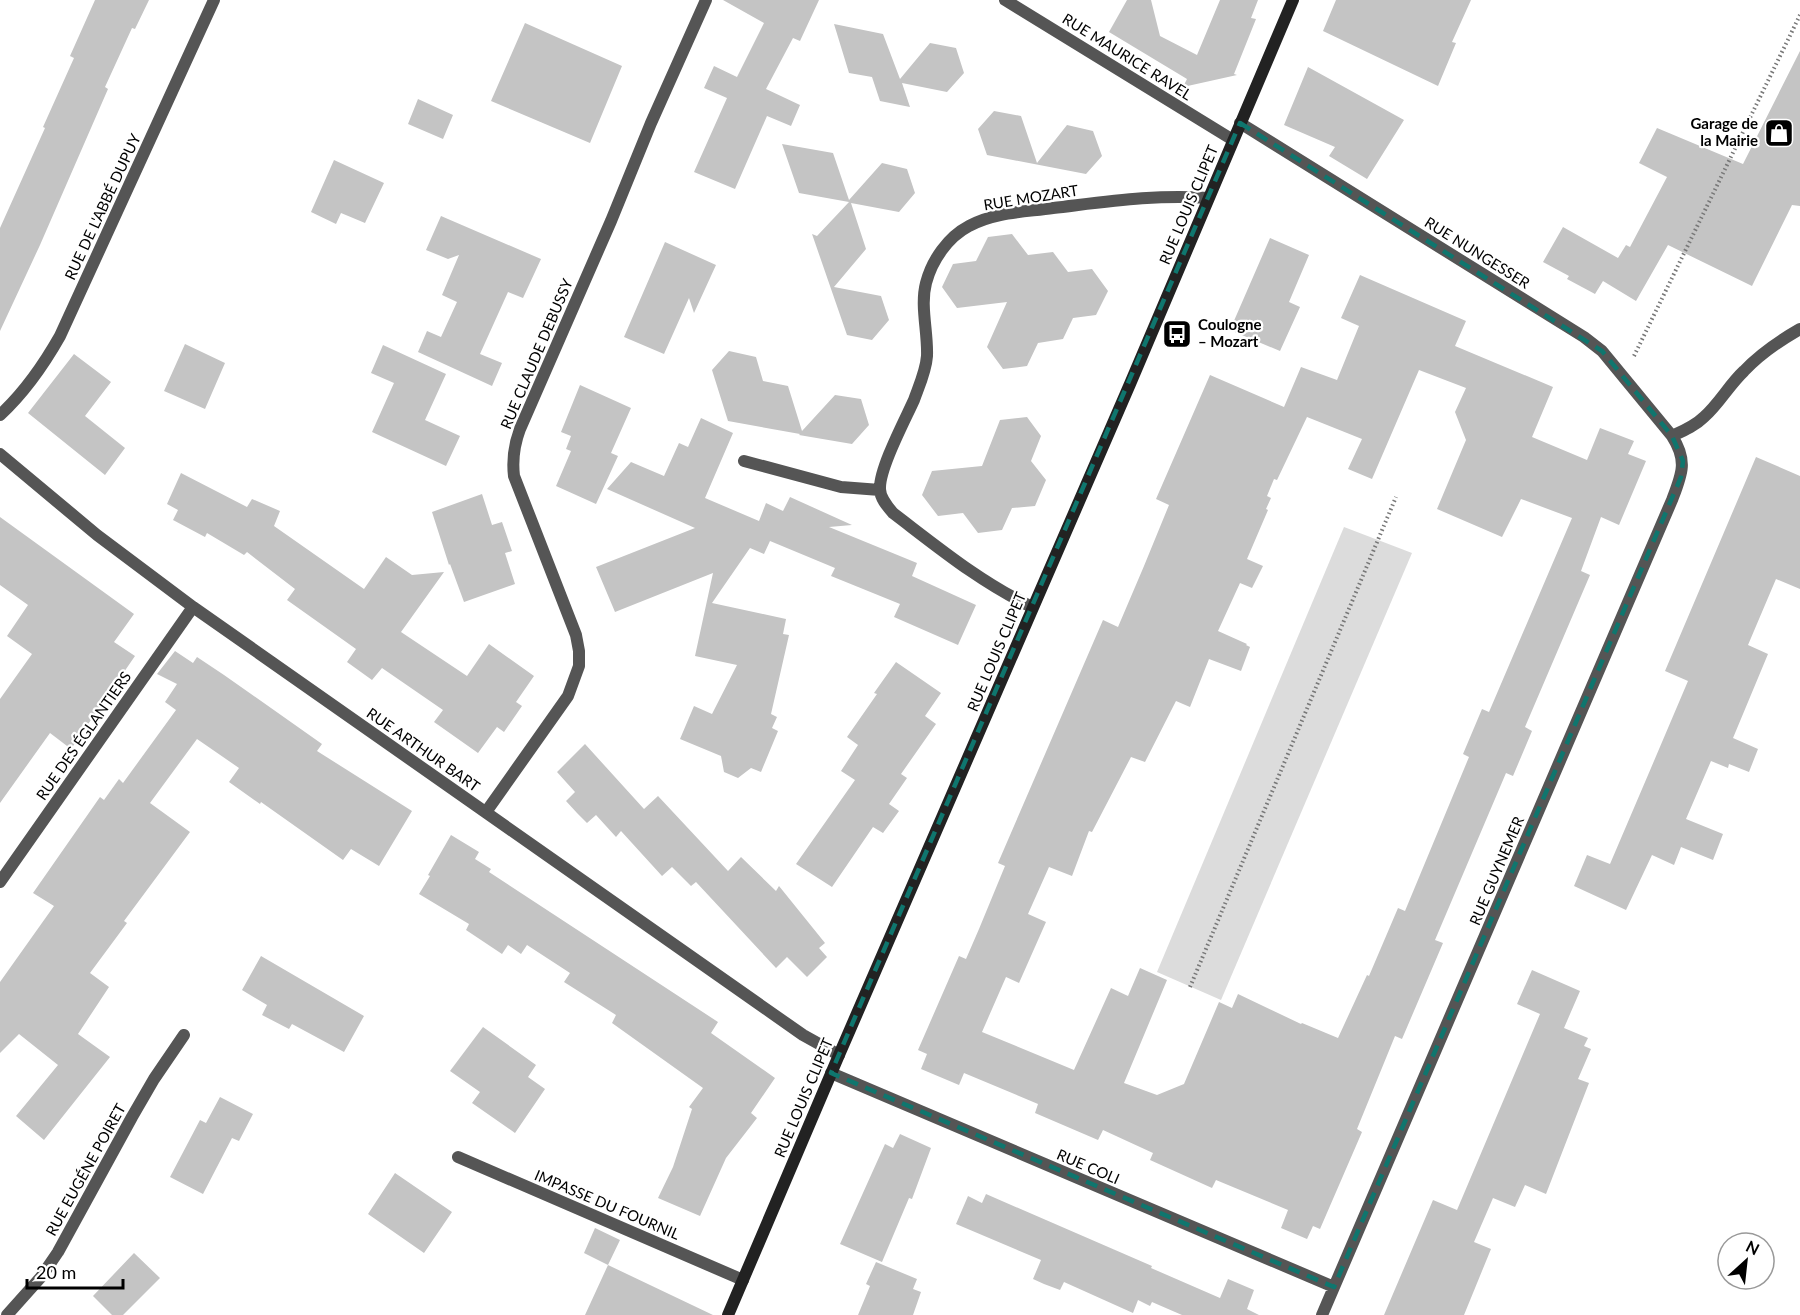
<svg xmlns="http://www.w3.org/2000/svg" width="1800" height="1315" font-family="Lato,sans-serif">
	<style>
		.green { fill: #dcdcdc }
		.building { fill: #c4c4c4; fill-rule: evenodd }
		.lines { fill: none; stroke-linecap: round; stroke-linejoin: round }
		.path { stroke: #777; stroke-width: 4; stroke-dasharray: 1.5 3; stroke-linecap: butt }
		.street { stroke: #555; stroke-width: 12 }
		.secondary { stroke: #222; stroke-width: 12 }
		.marked { fill: none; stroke: #0f766e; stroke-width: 4.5; stroke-dasharray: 12 8; stroke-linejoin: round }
		.labels { text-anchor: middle; stroke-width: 4.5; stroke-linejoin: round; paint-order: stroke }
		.street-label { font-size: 15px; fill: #000; stroke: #fff }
		.poi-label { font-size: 15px; font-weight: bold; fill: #000; stroke: #fff; text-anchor: end }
	</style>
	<rect width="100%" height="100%" fill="#fff"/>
	<path class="green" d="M 1344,527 L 1412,553 L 1221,1000 L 1157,972 Z"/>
	<path class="building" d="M 95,0 L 149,0 L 135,29 L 132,28 L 105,87 L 108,89 L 40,245 L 0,331 L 0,228 L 45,128 L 43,127 L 74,58 L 70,56 Z
		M 723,0 L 819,0 L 800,41 L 793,38 L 766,89 L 800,105 L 791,126 L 767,116 L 735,189 L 694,172 L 727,98 L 704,88 L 714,66 L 737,77 L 764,23 Z
		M 1127,0 L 1151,0 L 1160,36 L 1197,55 L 1220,0 L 1258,0 L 1251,18 L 1256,19 L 1234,74 L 1237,75 L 1183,87 L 1187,79 L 1109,32 Z
		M 1336,0 L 1471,0 L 1452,42 L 1456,43 L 1438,86 L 1323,31 Z
		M 525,23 L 622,66 L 590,143 L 491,101 Z
		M 834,24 L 883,34 L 900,79 L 930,43 L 956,48 L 964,73 L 947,92 L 902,83 L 910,107 L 880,101 L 872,77 L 849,73 Z
		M 1800,51 L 1800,206 L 1792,205 L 1752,286 L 1668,245 L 1636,301 L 1603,281 L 1595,294 L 1567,279 L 1569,276 L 1543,262 L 1563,227 L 1618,258 L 1626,245 L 1630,247 L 1667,177 L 1639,163 L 1657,128 L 1743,164 Z
		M 1308,67 L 1404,120 L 1367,179 L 1329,156 L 1335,147 L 1284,125 Z
		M 418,99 L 453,115 L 443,139 L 408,124 Z
		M 994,111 L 1021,116 L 1037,163 L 1067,125 L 1093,131 L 1102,156 L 1086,174 L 987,155 L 978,129 Z
		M 782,144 L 833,153 L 849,200 L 882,163 L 907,169 L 915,193 L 899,212 L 851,203 L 866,249 L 834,287 L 881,296 L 889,320 L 872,340 L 847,335 L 812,234 L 817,236 L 849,202 L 799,193 Z
		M 334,160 L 384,183 L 365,223 L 341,213 L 336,224 L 311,212 Z
		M 441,216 L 541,259 L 523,298 L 508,292 L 480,354 L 502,363 L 492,386 L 418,352 L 427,331 L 441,337 L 457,302 L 442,295 L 459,255 L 448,259 L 426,250 Z
		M 1012,234 L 1028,255 L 1053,252 L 1068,272 L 1092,269 L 1108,291 L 1096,315 L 1073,318 L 1063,339 L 1038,343 L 1027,366 L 1003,369 L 987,347 L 1007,302 L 957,308 L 942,287 L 953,264 L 976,261 L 988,237 Z
		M 1270,238 L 1309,255 L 1289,302 L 1300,307 L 1280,351 L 1230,330 Z
		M 665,242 L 716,265 L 694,313 L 689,298 L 664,354 L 624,337 Z
		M 1360,275 L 1466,321 L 1455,346 L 1553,387 L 1532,437 L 1587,460 L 1600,428 L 1634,441 L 1628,454 L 1646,461 L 1619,525 L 1601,517 L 1581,571 L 1590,575 L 1525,727 L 1532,731 L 1513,776 L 1506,773 L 1435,940 L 1443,943 L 1402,1039 L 1395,1036 L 1357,1129 L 1362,1132 L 1320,1229 L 1313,1226 L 1307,1239 L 1281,1228 L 1288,1210 L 1216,1180 L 1212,1188 L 1150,1160 L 1153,1153 L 1103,1130 L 1098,1140 L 1035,1113 L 1038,1104 L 964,1073 L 959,1085 L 921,1069 L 927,1054 L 918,1050 L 959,956 L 966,959 L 979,929 L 1005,866 L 998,863 L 1103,620 L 1118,627 L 1144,566 L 1169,505 L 1156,499 L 1210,375 L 1284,407 L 1301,367 L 1337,380 L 1359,326 L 1341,318 ZM 1419,370 L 1466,388 L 1455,412 L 1466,440 L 1437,509 L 1502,537 L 1521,499 L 1572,518 L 1489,712 L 1482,709 L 1463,754 L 1469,757 L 1405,911 L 1398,908 L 1369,976 L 1367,975 L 1338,1038 L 1302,1023 L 1301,1024 L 1238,994 L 1232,1008 L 1219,1002 L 1184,1084 L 1157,1095 L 1124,1083 L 1167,980 L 1140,968 L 1128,996 L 1111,988 L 1074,1070 L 982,1032 L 1006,977 L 1019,983 L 1046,922 L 1028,914 L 1049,867 L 1072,876 L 1089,831 L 1092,832 L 1131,757 L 1145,762 L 1176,701 L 1190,707 L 1209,659 L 1241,671 L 1250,647 L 1246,645 L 1247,644 L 1218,631 L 1240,583 L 1252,588 L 1263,566 L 1247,559 L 1268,510 L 1266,509 L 1271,498 L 1267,496 L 1274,479 L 1277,480 L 1307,417 L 1362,439 L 1348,469 L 1372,479 Z
		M 185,344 L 225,363 L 205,409 L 164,391 Z
		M 383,345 L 446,374 L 425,420 L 460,436 L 446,466 L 372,432 L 394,383 L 371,373 Z
		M 729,351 L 756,357 L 763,381 L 788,386 L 802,431 L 835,395 L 861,399 L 869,425 L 852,444 L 799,435 L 800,434 L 728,421 L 712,370 Z
		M 74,354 L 111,382 L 85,416 L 125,448 L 105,475 L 28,413 Z
		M 580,385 L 631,408 L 611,453 L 618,456 L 596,504 L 556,486 L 571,451 L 566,449 L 571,436 L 561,432 Z
		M 1027,417 L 1041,436 L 1031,461 L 1046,480 L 1035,506 L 1012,508 L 1002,530 L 978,533 L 963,513 L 938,516 L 922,495 L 932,471 L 982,466 L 1000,420 Z
		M 701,418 L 733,433 L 705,498 L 759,521 L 766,503 L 783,511 L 790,497 L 852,525 L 829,527 L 917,563 L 912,576 L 976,605 L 958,645 L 894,617 L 900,604 L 831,576 L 835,568 L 770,541 L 764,554 L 750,548 L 712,603 L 786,619 L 783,634 L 789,635 L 771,714 L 777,717 L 772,728 L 778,731 L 761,772 L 751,768 L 738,778 L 724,772 L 721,756 L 680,739 L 694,706 L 712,714 L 737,665 L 695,656 L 713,573 L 615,612 L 596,567 L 695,528 L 607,489 L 631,462 L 664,476 L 679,443 L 688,447 Z
		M 1756,457 L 1800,476 L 1800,589 L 1776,579 L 1748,645 L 1768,654 L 1733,738 L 1758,749 L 1749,772 L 1729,764 L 1728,768 L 1711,761 L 1686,819 L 1723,834 L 1713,860 L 1681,847 L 1674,865 L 1652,855 L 1626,910 L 1574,886 L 1587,855 L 1610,864 L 1651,768 L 1688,681 L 1665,671 Z
		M 181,473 L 247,507 L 252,499 L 280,511 L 274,526 L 364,589 L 386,557 L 412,575 L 444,572 L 401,632 L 467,676 L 489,644 L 534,676 L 516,702 L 522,706 L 504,732 L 497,727 L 478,753 L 434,722 L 443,710 L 382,668 L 372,680 L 347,662 L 356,649 L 287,600 L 295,589 L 247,552 L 244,555 L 207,533 L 205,537 L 173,520 L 178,510 L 167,504 Z
		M 482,494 L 492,525 L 502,522 L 512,551 L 505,553 L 515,584 L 464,602 L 450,564 L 449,565 L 432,512 Z
		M 0,517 L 134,614 L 114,642 L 135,656 L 71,749 L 50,733 L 0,803 L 0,699 L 32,654 L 7,636 L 28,605 L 0,585 Z
		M 175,651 L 193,663 L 197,657 L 224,675 L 322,744 L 317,751 L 412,811 L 379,866 L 351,849 L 343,860 L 261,802 L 260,804 L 229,782 L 239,768 L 197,739 L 150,803 L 190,832 L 124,921 L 127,923 L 90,973 L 109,987 L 78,1034 L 110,1057 L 44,1140 L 16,1116 L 58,1065 L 19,1034 L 0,1053 L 0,982 L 54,906 L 33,893 L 100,797 L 104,800 L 119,779 L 123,783 L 176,710 L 165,702 L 177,684 L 157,674 Z
		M 896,662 L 941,693 L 925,716 L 936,724 L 901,774 L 907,778 L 889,804 L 899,811 L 883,833 L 873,827 L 832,887 L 796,864 L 855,780 L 841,771 L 858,745 L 847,737 L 877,694 L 874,693 Z
		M 585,744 L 644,809 L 658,796 L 728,871 L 741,857 L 776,891 L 779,886 L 825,943 L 819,948 L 827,957 L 807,977 L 787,957 L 776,968 L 696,882 L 691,886 L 672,867 L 662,876 L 621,831 L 616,837 L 596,815 L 587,823 L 577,813 L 566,801 L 575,792 L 557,772 Z
		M 451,835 L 479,852 L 475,859 L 491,869 L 489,872 L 718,1022 L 711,1033 L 775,1078 L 751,1113 L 757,1118 L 726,1158 L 700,1216 L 658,1198 L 673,1167 L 692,1109 L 689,1107 L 703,1088 L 612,1023 L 616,1015 L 564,982 L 570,973 L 527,945 L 521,954 L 508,945 L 502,954 L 466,930 L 469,924 L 419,894 L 430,876 L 428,875 Z
		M 261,956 L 364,1016 L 344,1052 L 292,1024 L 289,1029 L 262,1015 L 267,1005 L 242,990 Z
		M 1532,970 L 1580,991 L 1564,1028 L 1588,1038 L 1584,1046 L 1591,1049 L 1578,1079 L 1589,1083 L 1546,1194 L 1525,1185 L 1515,1207 L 1493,1198 L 1474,1242 L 1491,1249 L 1464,1315 L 1384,1315 L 1433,1200 L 1457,1210 L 1540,1014 L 1517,1004 Z
		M 483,1027 L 536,1065 L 528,1077 L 545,1089 L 515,1133 L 472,1103 L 480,1092 L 450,1071 Z
		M 220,1097 L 253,1114 L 239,1141 L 232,1138 L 203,1194 L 170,1177 L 200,1120 L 206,1123 Z
		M 900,1134 L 931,1148 L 912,1199 L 909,1198 L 882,1262 L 840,1244 L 885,1144 L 893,1148 Z
		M 395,1173 L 452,1212 L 424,1253 L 368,1214 Z
		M 986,1194 L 1152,1266 L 1151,1268 L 1220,1298 L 1228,1279 L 1254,1290 L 1247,1309 L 1259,1315 L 1182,1315 L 1152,1302 L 1150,1306 L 1138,1300 L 1133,1313 L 1064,1282 L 1060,1290 L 1044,1284 L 1033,1279 L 1041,1260 L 956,1224 L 968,1196 L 982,1203 Z
		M 595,1228 L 620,1240 L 608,1265 L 584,1253 Z
		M 134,1253 L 160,1278 L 123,1315 L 112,1315 L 93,1296 Z
		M 876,1262 L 917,1279 L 913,1289 L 921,1292 L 913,1315 L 858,1315 L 870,1286 L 866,1284 Z
		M 608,1265 L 713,1315 L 585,1315 Z"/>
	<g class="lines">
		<path class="path" d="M 1634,356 L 1800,15
			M 1190,987 L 1396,497"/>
		<path class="street" d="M 1005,0 L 1233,140
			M 1240,123 L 1584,337 L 1602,351 L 1672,436 C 1688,461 1682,474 1672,500 L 1322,1315
			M 0,415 C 25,392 43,366 60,336 L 214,0
			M 1672,436 C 1683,431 1695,426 1704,417 C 1719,404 1729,385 1744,371 C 1760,354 1779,341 1800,329
			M 0,454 L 97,535 L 193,607 L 803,1035 L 839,1055
			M 744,461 L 841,487 L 880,490
			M 1032,607 C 980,582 939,548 893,513 C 887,506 880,498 880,489 C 879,469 905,420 914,400 C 919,386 926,371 927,356 C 928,332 920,306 926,283 C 932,260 948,237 969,226 C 994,212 1025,212 1053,208 C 1105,202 1156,194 1208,198
			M 486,812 L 568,696 L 579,666 L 579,651 L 576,635 L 514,476 C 512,459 514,445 520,429 L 611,221 L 651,123 L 706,0
			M 0,882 L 193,607
			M 831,1073 L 1334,1287
			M 458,1157 L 743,1280
			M 7,1315 L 41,1277 L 58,1252 L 132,1117 L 154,1079 L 184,1035"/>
		<path class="secondary" d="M 728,1315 L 839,1055 L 1130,384 L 1293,0"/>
	</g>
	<path class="marked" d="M 1240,123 L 1602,351 L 1672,436 L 1683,461 L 1681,477 L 1334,1287 L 831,1073 Z"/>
	<defs>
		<g id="shop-square" transform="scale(1.5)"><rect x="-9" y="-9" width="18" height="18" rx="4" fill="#000" stroke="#fff"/><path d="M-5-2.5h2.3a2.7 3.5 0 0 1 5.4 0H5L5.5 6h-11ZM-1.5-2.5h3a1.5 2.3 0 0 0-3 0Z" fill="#fff"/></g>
		<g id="bus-square" transform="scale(1.5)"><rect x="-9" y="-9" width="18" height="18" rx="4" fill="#000" stroke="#fff"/><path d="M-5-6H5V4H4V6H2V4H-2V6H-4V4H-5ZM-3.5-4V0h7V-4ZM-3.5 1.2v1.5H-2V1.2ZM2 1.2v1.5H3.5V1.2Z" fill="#fff"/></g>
	</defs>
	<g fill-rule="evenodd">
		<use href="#shop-square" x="1779" y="133"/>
		<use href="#bus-square" x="1177" y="334"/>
	</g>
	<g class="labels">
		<g class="street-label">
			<text transform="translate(1127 57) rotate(32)" y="5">RUE MAURICE RAVEL</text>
			<text transform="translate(1031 198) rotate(-9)" y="5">RUE MOZART</text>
			<text transform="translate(1189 205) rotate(-67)" y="5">RUE LOUIS CLIPET</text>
			<text transform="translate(103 207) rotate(-65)" y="5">RUE DE L'ABBÉ DUPUY</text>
			<text transform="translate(1477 253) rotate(32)" y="5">RUE NUNGESSER</text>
			<text transform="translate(537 354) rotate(-67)" y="5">RUE CLAUDE DEBUSSY</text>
			<text transform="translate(997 652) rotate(-67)" y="5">RUE LOUIS CLIPET</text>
			<text transform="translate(84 736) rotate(-55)" y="5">RUE DES ÉGLANTIERS</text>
			<text transform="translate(423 750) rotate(35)" y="5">RUE ARTHUR BART</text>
			<text transform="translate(1497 871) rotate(-67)" y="5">RUE GUYNEMER</text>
			<text transform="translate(804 1098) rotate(-67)" y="5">RUE LOUIS CLIPET</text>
			<text transform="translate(1088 1167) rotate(23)" y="5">RUE COLI</text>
			<text transform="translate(86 1170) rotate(-61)" y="5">RUE EUGÉNE POIRET</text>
			<text transform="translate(607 1205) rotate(23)" y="5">IMPASSE DU FOURNIL</text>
		</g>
		<g class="poi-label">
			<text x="1758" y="129">Garage de<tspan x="1758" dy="17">la Mairie</tspan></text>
			<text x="1198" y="330" text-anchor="start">Coulogne<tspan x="1198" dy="17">– Mozart</tspan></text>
		</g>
	</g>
	<g transform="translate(1746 1261) rotate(27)"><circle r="28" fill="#ffffff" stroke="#999999" stroke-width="1.5"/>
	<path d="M0-4.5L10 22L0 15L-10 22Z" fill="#000000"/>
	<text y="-9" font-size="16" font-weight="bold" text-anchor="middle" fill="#000000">N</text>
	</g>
	<path d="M27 1279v9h96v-9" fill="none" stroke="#000000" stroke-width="3"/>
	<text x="36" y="1279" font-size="18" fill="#000000" stroke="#ffffff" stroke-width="4.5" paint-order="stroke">20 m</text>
</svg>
